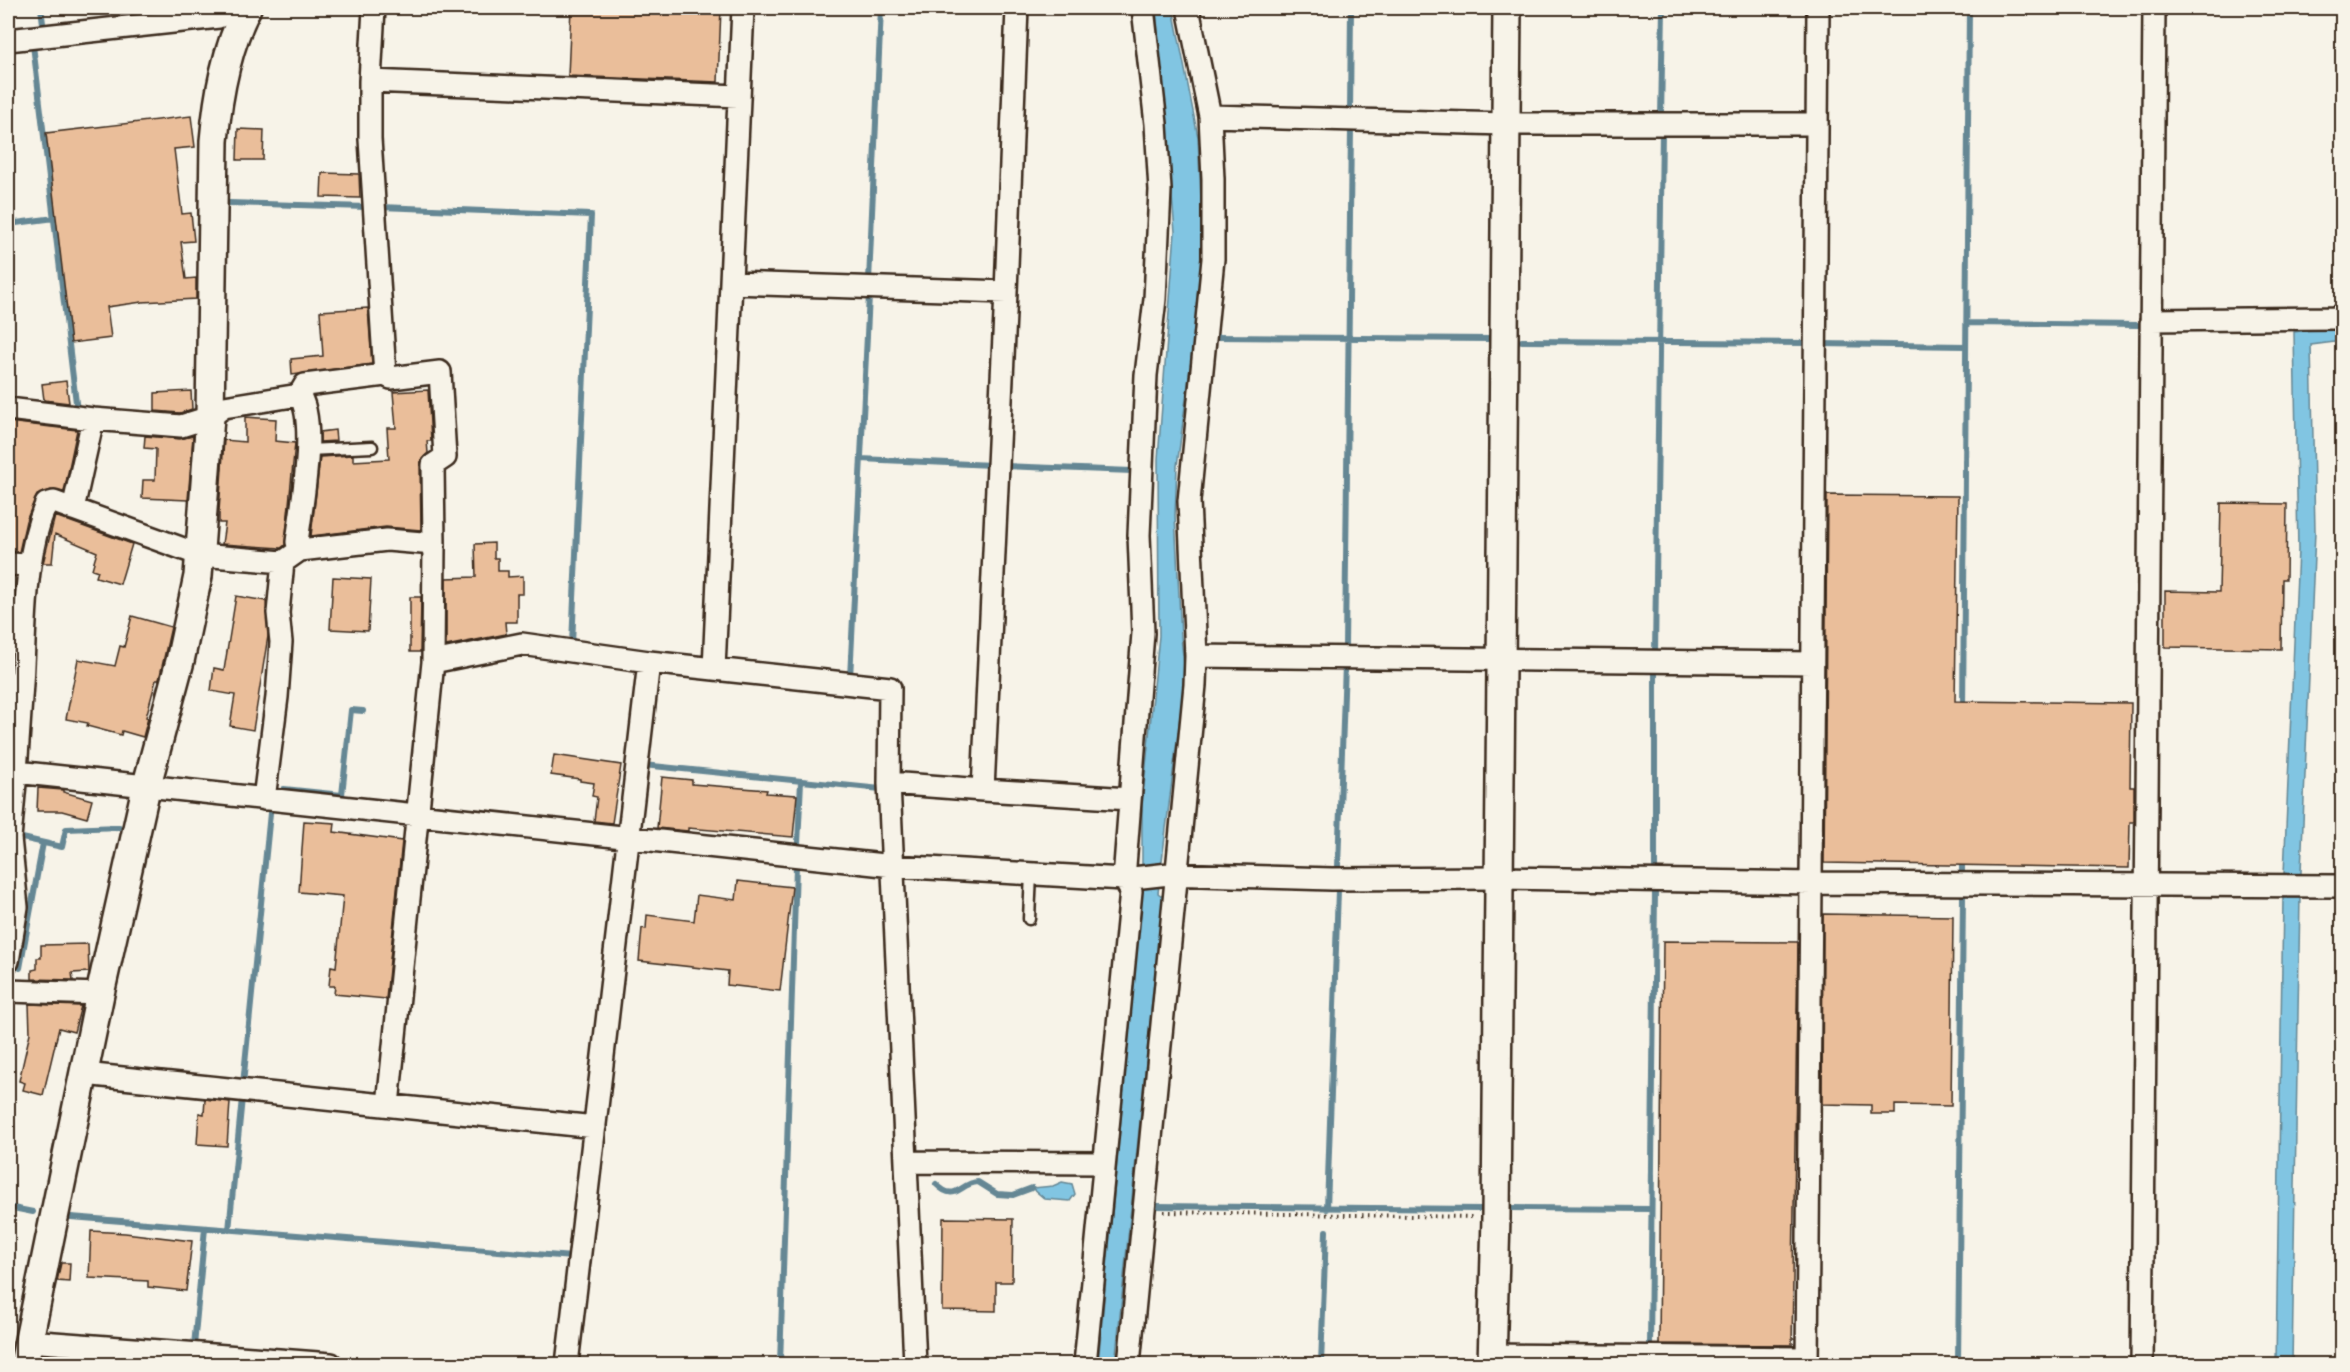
<svg xmlns="http://www.w3.org/2000/svg" width="2350" height="1372" font-family="'Shantell Sans',sans-serif">
	<style>
		.water { fill: #81c5e2; stroke: #658794; stroke-width: 1.5 }
		.lines { fill: none; stroke-linecap: round; stroke-linejoin: round }
		.stream { stroke: #658794; stroke-width: 6 }
		.building { fill: #eabe9a; stroke: #3b2a1e; stroke-width: 1.5 }
		.service-casing { stroke: #3b2a1e; stroke-width: 15 }
		.minor-casing { stroke: #3b2a1e; stroke-width: 26 }
		.tertiary-casing { stroke: #3b2a1e; stroke-width: 32 }
		.path { stroke: #3b2a1e; stroke-width: 4; stroke-dasharray: 1.5 4.5; stroke-linecap: butt }
		.service { stroke: #f7f3e8; stroke-width: 10 }
		.minor { stroke: #f7f3e8; stroke-width: 21 }
		.tertiary { stroke: #f7f3e8; stroke-width: 27 }
	</style>
	<rect width="100%" height="100%" fill="#f7f3e8"/>
	<filter id="ink" filterUnits="userSpaceOnUse"><feTurbulence type="fractalNoise" baseFrequency=".0167" numOctaves="2"/><feDisplacementMap in="SourceGraphic" scale="12" xChannelSelector="R" yChannelSelector="G"/><feConvolveMatrix kernelMatrix="1 2 1 2 8 2 1 2 1" color-interpolation-filters="sRGB"/></filter>
	<g filter="url(#ink)">
		<path class="water" d="M 1156,8 L 1173,8 L 1198,137 L 1204,264 L 1177,466 L 1175,515 L 1181,637 L 1185,676 L 1158,893 L 1163,897 L 1115,1364 L 1098,1364 L 1142,893 L 1142,806 L 1159,636 L 1158,459 L 1175,232 Z
			M 2342,325 L 2342,341 L 2311,345 L 2315,531 L 2300,896 L 2292,1364 L 2276,1364 L 2283,897 L 2298,550 L 2294,332 Z
			M 1062,1182 L 1072,1184 L 1075,1194 L 1070,1201 L 1045,1199 L 1032,1188 L 1053,1186 Z"/>
		<g class="lines">
			<path class="stream" d="M 41,8 L 44,31
				M 33,45 L 77,411
				M 1350,113 L 1351,8
				M 1661,118 L 1663,8
				M 229,203 L 367,207
				M 380,207 L 591,215 L 572,644 L 576,645
				M 8,224 L 55,218
				M 869,281 L 881,8
				M 1967,323 L 2139,325
				M 1214,337 L 1490,339
				M 1522,341 L 1807,343
				M 1820,344 L 1966,346
				M 861,459 L 992,465
				M 1005,466 L 1132,471
				M 1345,647 L 1351,128
				M 1655,654 L 1662,130
				M 1655,669 L 1655,869
				M 850,678 L 869,295
				M 1963,709 L 1969,8
				M 643,765 L 881,789
				M 284,789 L 342,795 L 351,710 L 363,711
				M 18,837 L 62,847 L 66,829 L 119,827
				M 798,844 L 801,781
				M 1338,867 L 1345,664
				M 1962,872 L 1962,857
				M 20,968 L 43,843
				M 8,1023 L 12,1000
				M 243,1084 L 270,813
				M 936,1184 C 956,1204 959,1183 978,1182 L 997,1194 L 1013,1195 L 1032,1188
				M 1155,1206 L 1481,1209
				M 8,1207 L 33,1212
				M 1510,1208 L 1651,1209
				M 1327,1209 L 1338,890
				M 71,1217 L 572,1257
				M 229,1230 L 242,1098
				M 194,1346 L 205,1228
				M 1650,1348 L 1655,892
				M 780,1364 L 796,866
				M 1321,1364 L 1326,1231
				M 1958,1364 L 1963,897"/>
		</g>
		<path class="building" d="M 571,8 L 721,8 L 718,82 L 568,76 Z
			M 191,116 L 195,147 L 174,149 L 182,214 L 191,213 L 194,241 L 181,242 L 186,279 L 196,278 L 196,299 L 142,302 L 107,307 L 111,338 L 71,343 L 46,133 Z
			M 238,129 L 264,130 L 263,160 L 237,160 Z
			M 322,173 L 359,174 L 360,198 L 321,197 Z
			M 368,308 L 372,364 L 292,375 L 291,359 L 323,356 L 320,311 Z
			M 66,381 L 69,403 L 44,400 L 42,384 Z
			M 428,390 L 431,441 L 427,441 L 428,453 L 422,459 L 420,465 L 421,530 L 386,527 L 311,536 L 320,457 L 353,455 L 353,461 L 389,459 L 387,428 L 396,428 L 393,392 Z
			M 191,391 L 192,409 L 180,413 L 155,411 L 155,393 Z
			M 245,417 L 276,419 L 275,441 L 295,443 L 285,545 L 281,548 L 222,544 L 225,523 L 219,523 L 219,511 L 224,440 L 245,442 Z
			M 8,422 L 77,430 L 64,492 L 51,490 L 37,495 L 26,521 L 19,552 L 8,551 Z
			M 335,430 L 336,441 L 320,442 L 320,432 Z
			M 145,436 L 180,439 L 193,436 L 188,500 L 142,498 L 143,480 L 155,480 L 156,449 L 144,448 Z
			M 1827,495 L 1958,496 L 1955,701 L 2131,703 L 2130,787 L 2134,787 L 2134,822 L 2130,822 L 2129,868 L 1824,863 Z
			M 2221,503 L 2287,504 L 2286,579 L 2282,579 L 2281,649 L 2165,647 L 2165,591 L 2219,592 Z
			M 55,516 L 132,544 L 120,584 L 96,577 L 98,571 L 92,569 L 97,552 L 55,534 L 52,563 L 43,563 Z
			M 494,543 L 494,558 L 498,558 L 498,571 L 508,571 L 508,577 L 523,576 L 523,594 L 517,594 L 517,622 L 505,622 L 506,634 L 446,646 L 446,578 L 476,577 L 475,544 Z
			M 333,577 L 371,579 L 368,631 L 330,629 Z
			M 236,596 L 266,601 L 268,636 L 253,730 L 230,726 L 235,695 L 211,691 L 214,668 L 224,670 Z
			M 410,597 L 421,597 L 420,652 L 410,652 Z
			M 132,616 L 171,627 L 159,680 L 156,680 L 146,717 L 148,718 L 143,737 L 122,731 L 121,735 L 87,726 L 88,723 L 66,719 L 78,659 L 115,666 L 120,646 L 124,647 Z
			M 554,755 L 621,765 L 612,823 L 594,821 L 597,797 L 592,796 L 594,783 L 580,781 L 580,779 L 551,775 Z
			M 662,777 L 692,780 L 692,784 L 767,790 L 766,793 L 797,795 L 793,837 L 688,828 L 688,831 L 657,828 Z
			M 38,788 L 63,790 L 63,792 L 92,800 L 87,818 L 62,811 L 37,811 Z
			M 304,821 L 335,823 L 334,832 L 402,841 L 386,999 L 334,994 L 335,986 L 329,986 L 331,966 L 336,967 L 343,896 L 299,892 Z
			M 738,881 L 792,887 L 780,991 L 727,985 L 728,971 L 639,961 L 642,928 L 646,929 L 647,915 L 694,921 L 697,895 L 736,900 Z
			M 1823,914 L 1953,916 L 1951,1106 L 1895,1105 L 1895,1114 L 1871,1114 L 1871,1105 L 1822,1104 Z
			M 1663,941 L 1798,942 L 1792,1345 L 1659,1344 Z
			M 88,944 L 89,972 L 72,973 L 73,980 L 32,979 L 32,970 L 37,969 L 37,958 L 41,958 L 41,945 Z
			M 29,1004 L 81,1006 L 74,1032 L 59,1028 L 43,1095 L 23,1090 L 25,1083 L 19,1081 L 30,1033 Z
			M 205,1099 L 230,1102 L 227,1146 L 197,1144 L 199,1113 L 204,1114 Z
			M 943,1218 L 1013,1219 L 1012,1282 L 996,1282 L 996,1311 L 942,1310 Z
			M 91,1231 L 125,1233 L 192,1241 L 186,1291 L 148,1287 L 148,1281 L 89,1278 Z
			M 61,1263 L 70,1263 L 69,1282 L 57,1281 Z"/>
		<g class="lines">
			<g class="service-casing">
				<path id="service" d="M 308,450 L 372,447
					M 1029,919 L 1031,873"/>
			</g>
			<g class="minor-casing">
				<path id="minor" d="M 374,8 L 370,81 L 739,96
					M 1188,8 L 1210,116 L 1506,124 L 1817,124
					M 1818,8 L 1811,883 L 2342,886
					M 8,40 L 219,17
					M 1210,116 L 1213,179 L 1213,259 L 1189,501 L 1196,656 L 1812,663
					M 731,283 L 1006,292 L 983,790 L 1130,799
					M 1006,292 L 1017,8
					M 2151,320 L 2335,318 L 2342,316
					M 299,395 C 318,421 301,509 297,542 L 300,550
					M 8,409 L 93,419 L 181,426 L 210,417 L 224,407 L 299,395 L 305,385 L 385,375 L 370,139 L 370,81
					M 73,509 L 93,419
					M 8,564 L 30,565
					M 433,662 L 522,644 L 649,662
					M 714,669 L 890,688 L 889,783
					M 8,683 L 22,683 L 16,772 L 893,866 L 1124,879 L 1169,874 L 1332,879 L 1499,878 L 1811,883 L 1807,1364
					M 22,683 C 26,624 23,559 46,504 L 54,502 L 200,555 L 283,562 L 300,550 L 387,540 L 434,544 L 433,465 L 445,457 L 440,372 L 391,378 L 385,375
					M 264,799 L 277,697 L 281,642 L 278,613 L 283,562
					M 8,961 L 17,907 L 10,838 L 16,772
					M 8,991 L 100,994
					M 84,1074 L 595,1127
					M 388,1105 L 433,662 L 434,544
					M 906,1162 L 1104,1163
					M 28,1341 L 331,1364
					M 1492,1355 L 1807,1358
					M 567,1364 L 649,662 L 714,669 L 743,8
					M 915,1364 L 889,783 L 983,790
					M 1085,1364 L 1131,891 L 1124,879 L 1143,633 L 1139,535 L 1146,375 L 1155,299 L 1160,190 L 1156,124 L 1143,8
					M 1129,1364 L 1195,685 L 1196,656
					M 2142,1364 L 2154,8"/>
			</g>
			<g class="tertiary-casing">
				<path id="tertiary" d="M 24,1364 L 100,994 L 146,788 L 180,661 L 198,576 L 210,417 L 214,141 C 218,95 226,49 247,8
					M 1492,1364 L 1496,1217 L 1507,8"/>
			</g>
			<path class="path" d="M 1164,1212 L 1474,1217"/>
			<use href="#service" class="service"/>
			<use href="#minor" class="minor"/>
			<use href="#tertiary" class="tertiary"/>
		</g>
	</g>
	<rect width="2350" height="1372" fill="none" stroke="#f7f3e8" stroke-width="30"/>
	<rect x="15" y="15" width="2320" height="1342" fill="none" stroke="#3b2a1e" stroke-width="2" filter="url(#ink)"/>
</svg>
